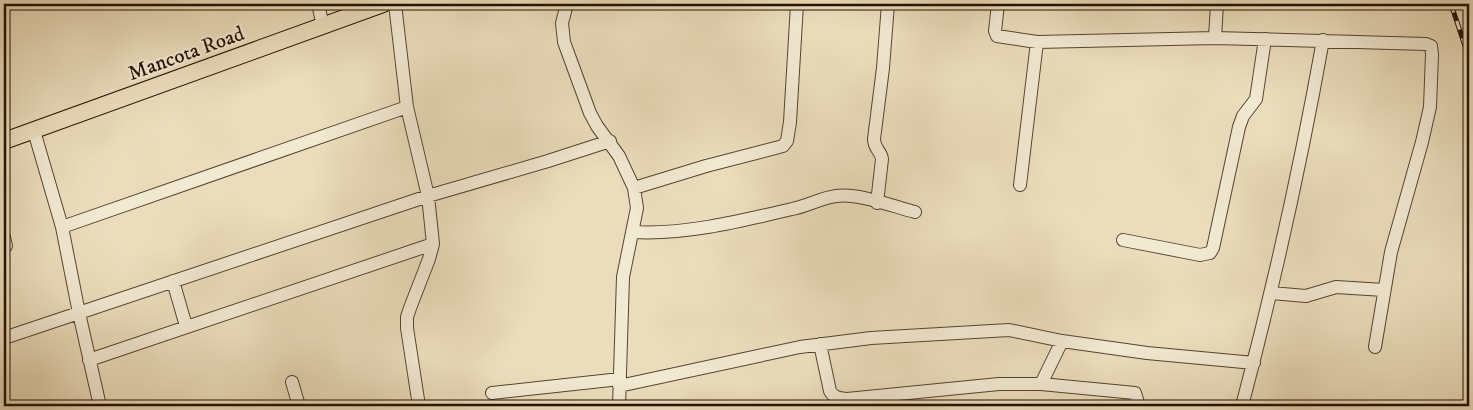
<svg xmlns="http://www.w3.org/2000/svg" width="1473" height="410" font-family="'IM FELL DW Pica',serif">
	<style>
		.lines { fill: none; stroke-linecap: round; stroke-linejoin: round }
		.minor-casing { stroke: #554430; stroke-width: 14 }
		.major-casing { stroke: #231101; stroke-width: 18 }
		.minor { stroke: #f2e9d3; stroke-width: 12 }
		.major { stroke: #ebddbc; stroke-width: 16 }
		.rail-casing { stroke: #231101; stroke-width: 5 }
		.rail { stroke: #f2e9d3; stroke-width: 3; stroke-dasharray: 9; stroke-linecap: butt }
		.labels { text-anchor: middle; stroke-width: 4.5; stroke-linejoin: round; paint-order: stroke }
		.street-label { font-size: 21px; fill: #231101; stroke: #f2e9d3 }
	</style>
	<rect width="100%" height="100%" fill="#ebddbc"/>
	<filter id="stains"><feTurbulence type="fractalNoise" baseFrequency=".004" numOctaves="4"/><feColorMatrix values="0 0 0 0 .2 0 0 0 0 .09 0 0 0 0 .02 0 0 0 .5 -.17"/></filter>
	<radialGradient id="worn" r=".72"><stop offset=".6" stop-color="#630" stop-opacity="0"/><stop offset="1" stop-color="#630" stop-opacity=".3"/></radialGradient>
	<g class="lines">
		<g class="minor-casing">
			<path id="minor" d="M 318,4 L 323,26
				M 395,4 L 407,107 L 428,196 L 433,244 L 429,259 L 410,308 L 407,317 L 407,328 L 419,406
				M 567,4 L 562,23 L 564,42 L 590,113 L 597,126 L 619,156 L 634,188 L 637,208 L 623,277 L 619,406
				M 998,4 L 995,31 L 997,36 L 1037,42 L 1215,38 L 1426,44 L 1431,46 L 1432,54 L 1430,107 L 1422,142 L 1391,252 L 1375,347
				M 1215,38 L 1217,4
				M 34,131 L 62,227 L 79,313 L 100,406
				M 1020,185 L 1037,42
				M 634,188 L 706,166 L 783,146 L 787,141 L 790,122 L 797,4
				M 877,203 L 882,159 C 881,151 874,149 874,139 L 883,68 L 888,4
				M 62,227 L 407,107
				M 633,232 C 685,235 741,221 792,209 C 807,206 821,198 836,196 C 859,193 892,206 915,212
				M 4,237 L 6,246
				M 1123,240 L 1200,255 L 1210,253 L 1213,248 L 1239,127 L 1243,116 L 1256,99 L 1265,39
				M 173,281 L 186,326
				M 1271,293 L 1306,296 L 1336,287 L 1384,290
				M 4,338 L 428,196 L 548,161 L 610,141
				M 820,344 L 830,391 C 834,398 839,398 847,399 L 999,384 L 1041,384 L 1062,341 L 1147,353 L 1254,363
				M 89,360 L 433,244
				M 292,382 L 299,406
				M 1041,384 L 1135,393 L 1139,406
				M 619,386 L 800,347 L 871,338 L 1009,330 L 1062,341
				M 492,393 L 620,379
				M 1242,406 C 1274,285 1301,163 1323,40"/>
		</g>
		<g class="major-casing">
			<path id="major" d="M 4,141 L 383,4"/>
		</g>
		<use href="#minor" class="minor"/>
		<use href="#major" class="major"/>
		<g class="rail-casing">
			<path id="rail" d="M 1451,4 L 1469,58"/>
		</g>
		<use href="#rail" class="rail"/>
	</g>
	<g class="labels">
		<g class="street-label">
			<text transform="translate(186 53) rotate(-20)" y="7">Mancota Road</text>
		</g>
	</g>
	<rect width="1473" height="410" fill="none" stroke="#ebddbc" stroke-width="20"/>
	<rect x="5" y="5" width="1463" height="400" fill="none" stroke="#231101" stroke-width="2.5"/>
	<rect x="10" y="10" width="1453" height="390" fill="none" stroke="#231101"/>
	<rect width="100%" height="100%" filter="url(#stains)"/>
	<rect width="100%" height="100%" fill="url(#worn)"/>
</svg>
